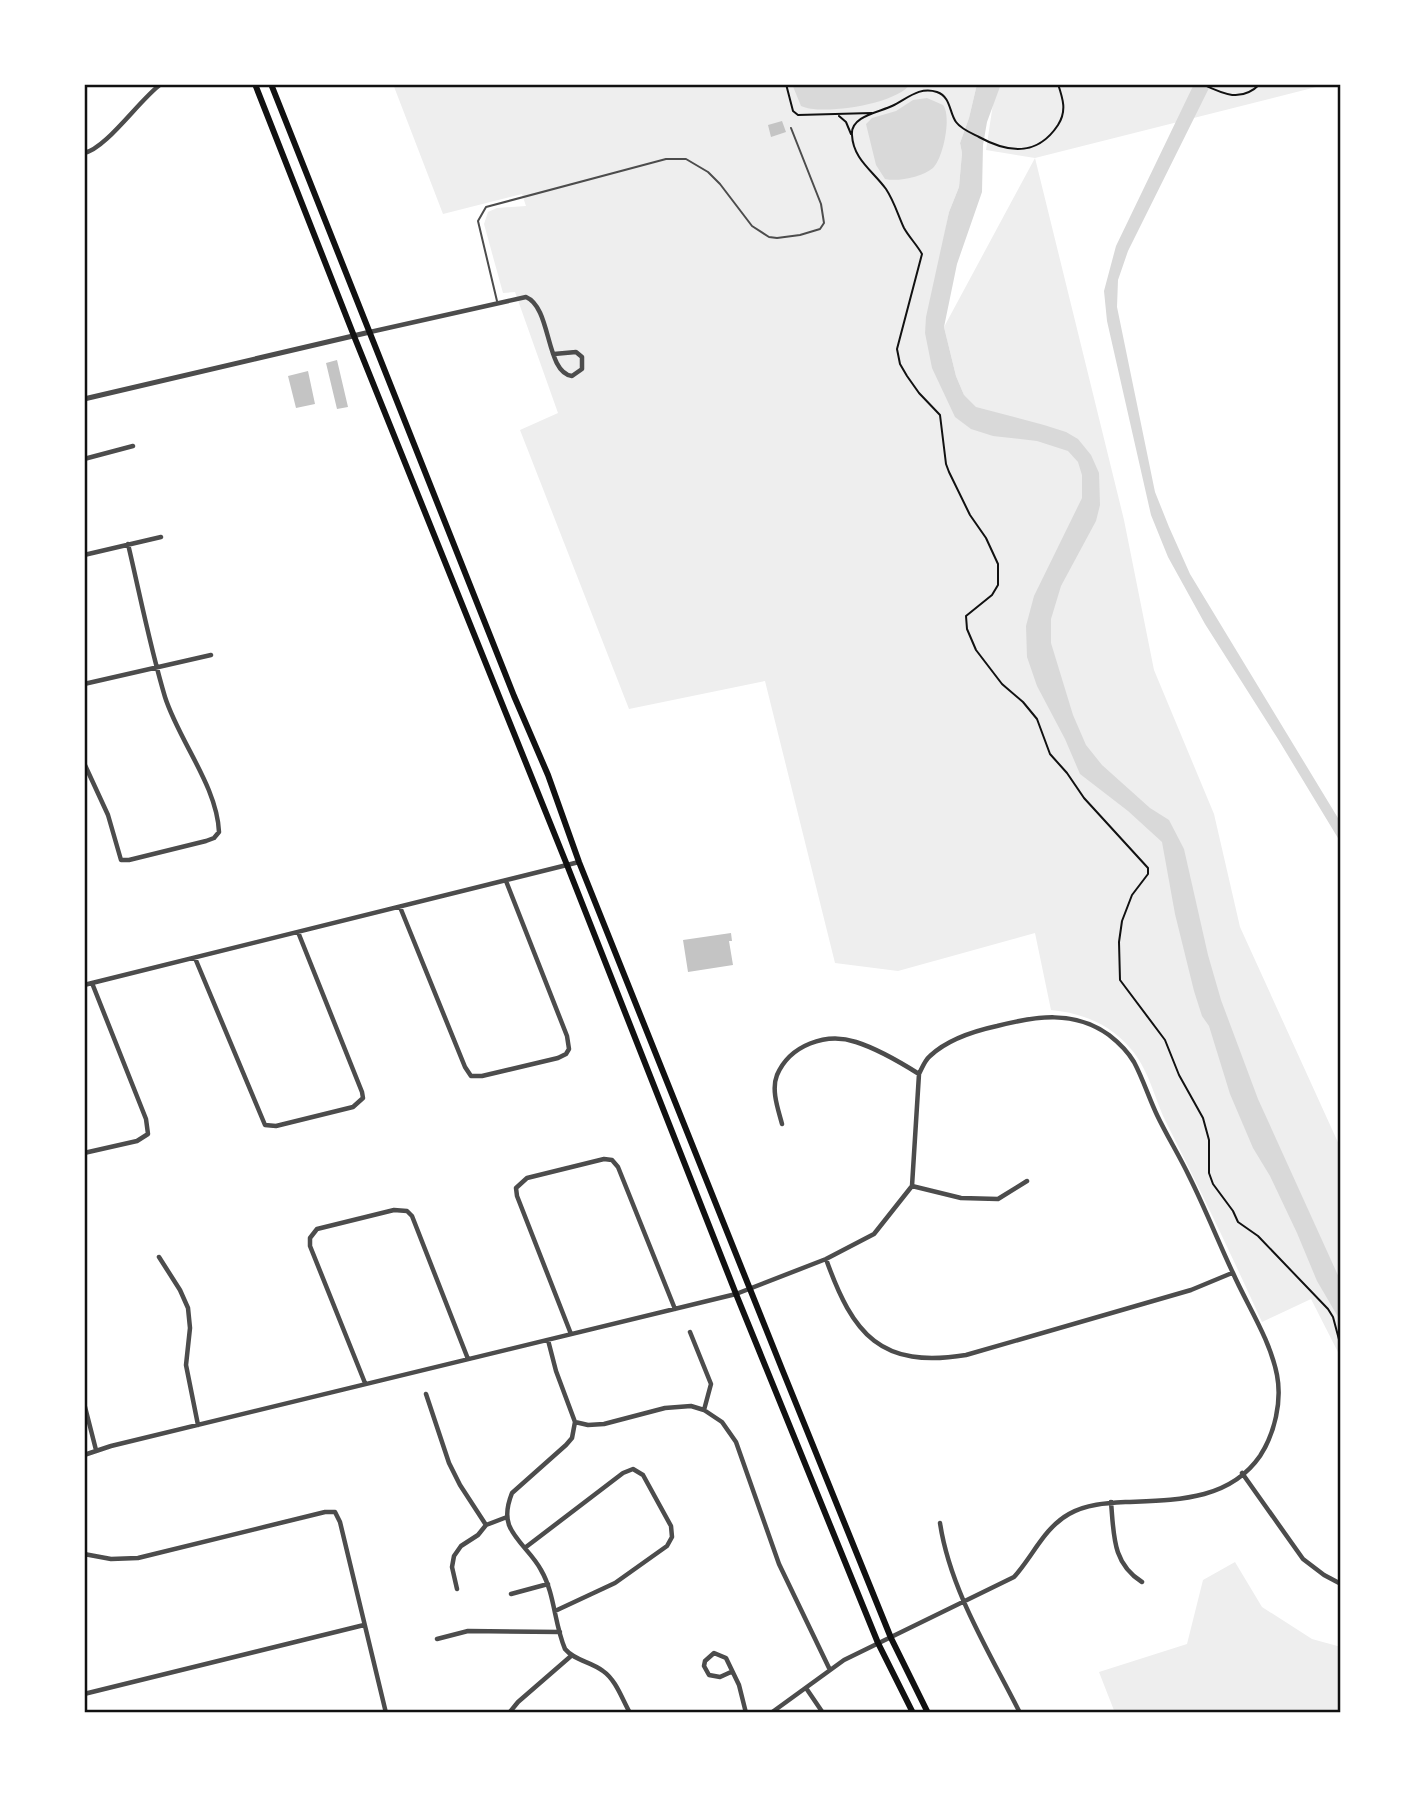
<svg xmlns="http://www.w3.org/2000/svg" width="1425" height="1797" font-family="Rubik,sans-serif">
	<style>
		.green { fill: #eee }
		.water { fill: #d9d9d9 }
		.building { fill: #c4c4c4 }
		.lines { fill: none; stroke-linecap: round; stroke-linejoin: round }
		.path { stroke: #111; stroke-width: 2 }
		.service { stroke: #4c4c4c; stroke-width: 2 }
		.minor { stroke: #4c4c4c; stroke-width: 4.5 }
		.tertiary { stroke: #4c4c4c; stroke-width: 5 }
		.secondary { stroke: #111; stroke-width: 6 }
		.neatline { fill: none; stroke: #111; stroke-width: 2.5 }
	</style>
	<rect width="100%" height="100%" fill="#fff"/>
	<path class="green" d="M 393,84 L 977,84 L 969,118 L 960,143 L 962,153 L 959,187 L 949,212 L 925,333 L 964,395 L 956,376 L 944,327 L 1035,158 L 986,150 L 996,84 L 1328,84 L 1035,158 L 1124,520 L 1154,670 L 1214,814 L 1240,927 L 1341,1149 L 1341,1358 L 1311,1299 L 1262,1322 C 1231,1254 1199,1187 1165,1120 C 1154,1096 1148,1068 1130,1048 C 1110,1024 1082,1013 1051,1010 L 1035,933 L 898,971 L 835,963 L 765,681 L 629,709 L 520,430 L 558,413 L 515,292 L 503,293 L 484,224 L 488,212 L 497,208 L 526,206 L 522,194 L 443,214 Z
		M 1235,1562 L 1262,1607 L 1312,1639 L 1341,1647 L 1341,1713 L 1115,1713 L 1099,1672 L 1187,1644 L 1203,1580 Z"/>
	<path class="water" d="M 792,84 L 910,84 C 898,104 821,116 801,106 Z
		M 977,84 L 1001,84 L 987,122 L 983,145 L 982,192 L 957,264 L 944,327 L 956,376 L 964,395 L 976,407 L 1044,425 L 1066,432 L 1078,439 L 1091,455 L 1099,473 L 1100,505 L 1096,521 L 1061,586 L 1051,619 L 1051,643 L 1073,715 L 1086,745 L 1102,765 L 1150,808 L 1169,820 L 1184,849 L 1208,955 L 1221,1000 L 1258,1099 L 1341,1282 L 1341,1322 L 1317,1281 L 1297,1233 L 1270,1176 L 1253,1148 L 1230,1094 L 1209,1026 L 1202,1016 L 1194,991 L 1175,914 L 1162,842 L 1128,811 L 1080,774 L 1065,739 L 1037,686 L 1027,657 L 1026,626 L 1034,596 L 1082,498 L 1082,475 L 1078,462 L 1068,451 L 1037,441 L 993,436 L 971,429 L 955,417 L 932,368 L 925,333 L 926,317 L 949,212 L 959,187 L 962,153 L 960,143 L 969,118 Z
		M 1194,84 L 1211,84 L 1128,251 L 1118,280 L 1117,307 L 1155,492 L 1169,527 L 1190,574 L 1341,823 L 1341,843 L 1278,739 L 1205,624 L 1168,557 L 1151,515 L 1107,321 L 1104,291 L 1116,246 Z
		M 927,98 L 943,105 C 952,116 943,159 933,168 C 922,177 898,182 885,179 L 876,165 L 866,124 L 872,118 L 896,111 L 913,100 Z"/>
	<path class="building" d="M 782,121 L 786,132 L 771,137 L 768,125 Z
		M 337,360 L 348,407 L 337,409 L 326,363 Z
		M 308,371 L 315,404 L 296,408 L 288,376 Z
		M 731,933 L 732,941 L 729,941 L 733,965 L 688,972 L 683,940 Z"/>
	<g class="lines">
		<path class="path" d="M 786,84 L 793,111 L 798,115 L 872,113
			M 1058,84 C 1063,99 1067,111 1058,125 C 1037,157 1008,153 979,137 C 971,133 961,129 956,122 C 949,112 951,97 937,92 C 919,86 907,99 892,106 C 880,112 850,116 852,135 C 853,159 873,171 886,189 C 894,201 898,215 904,228 C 909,237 917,245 922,254 L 897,349 L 900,364 L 907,376 L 919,393 L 940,415 L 946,464 L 949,472 L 970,515 L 986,538 L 998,564 L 998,585 L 992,595 L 966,616 L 967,629 L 976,650 L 1002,684 L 1023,702 L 1037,719 L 1050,754 L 1067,773 L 1084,798 L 1148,868 L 1148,874 L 1132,895 L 1122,921 L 1119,942 L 1120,980 L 1165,1040 L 1179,1075 L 1203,1118 L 1209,1140 L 1209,1173 L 1213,1184 L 1233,1211 L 1238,1222 L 1258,1236 L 1328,1309 L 1333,1317 L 1341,1347
			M 1202,84 C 1223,94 1241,103 1260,84
			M 839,116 L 846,122 L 851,134"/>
		<path class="service" d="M 497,301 L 478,221 L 486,207 L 666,159 L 686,159 L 708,172 L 720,184 L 752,226 L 769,237 L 777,238 L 800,235 L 820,229 L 824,223 L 821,204 L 791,128"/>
		<path class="minor" d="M 84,153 C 106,149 140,99 161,84
			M 370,332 L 526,297 C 552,308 545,372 572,376 L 582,369 L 582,357 L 576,352 L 554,354
			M 84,459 L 133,446
			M 84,555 L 161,537
			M 84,684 L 211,655
			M 84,763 L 108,815 L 121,860 L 129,860 L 206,841 L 214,838 L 219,832 C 217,786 179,741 165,697 C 150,647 140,595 128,544
			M 400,907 L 465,1067 L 471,1076 L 482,1076 L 558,1058 L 566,1054 L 569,1049 L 567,1036 L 506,881
			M 195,958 L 265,1125 L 276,1126 L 353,1107 L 363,1098 L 362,1092 L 298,932
			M 84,985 L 579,862
			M 84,1153 L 137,1141 L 148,1134 L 146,1119 L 92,983
			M 912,1186 L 961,1198 L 998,1199 L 1027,1181
			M 159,1257 L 180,1290 L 188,1308 L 190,1328 L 186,1365 L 198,1425
			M 826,1259 C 853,1335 881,1369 966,1355 L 1191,1290 L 1232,1273
			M 690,1332 L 711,1384 L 704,1410
			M 571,1334 L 517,1196 L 516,1188 L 527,1178 L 604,1159 L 612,1160 L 618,1167 L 675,1309
			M 548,1340 L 556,1371 L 575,1422 L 572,1438 L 566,1445 L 512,1493 C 508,1503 505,1514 509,1525 C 515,1541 533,1554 541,1570 C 555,1594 554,1623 565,1649 C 575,1661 590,1661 603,1671 C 616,1680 622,1699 630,1713
			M 365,1383 L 310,1246 L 310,1238 L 317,1229 L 394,1210 L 407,1211 L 412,1216 L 468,1359
			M 426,1394 L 449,1463 L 460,1485 L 486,1525
			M 84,1403 L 96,1450
			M 575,1422 L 588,1425 L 604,1424 L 665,1408 L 691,1406 L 704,1410 L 722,1422 L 736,1442 L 779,1564 L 830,1670
			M 84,1455 L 111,1446 L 736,1294 L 826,1259 L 874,1234 L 912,1186 L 919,1074
			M 1242,1473 L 1303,1559 L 1324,1575 L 1341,1584
			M 1111,1502 C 1114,1535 1112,1563 1142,1582
			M 940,1523 C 950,1590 990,1653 1020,1713
			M 526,1547 L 623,1473 L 633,1469 L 643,1475 L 671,1526 L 672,1537 L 667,1546 L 615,1583 L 555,1611
			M 84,1554 L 111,1559 L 138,1558 L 325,1512 L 335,1512 L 340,1522 L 386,1713
			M 457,1589 L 452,1567 L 454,1556 L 461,1546 L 478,1535 L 486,1525 L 507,1517
			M 511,1594 L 548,1584
			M 437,1639 L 468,1631 L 560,1632
			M 731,1672 L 720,1677 L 709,1675 L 704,1666 L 705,1661 L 714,1653 L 726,1658 L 739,1685 L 746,1713
			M 806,1688 L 823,1713
			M 84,1694 L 364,1625
			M 509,1713 L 518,1702 L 571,1656
			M 771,1713 L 844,1660 L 1014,1577 C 1033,1556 1044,1528 1069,1514 C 1086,1504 1107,1503 1126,1502 C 1175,1500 1229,1501 1260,1456 C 1275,1433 1282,1401 1277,1375 C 1270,1339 1247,1305 1233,1273 C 1218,1241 1205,1208 1189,1176 C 1179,1155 1167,1136 1157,1115 C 1149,1098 1143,1079 1134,1062 C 1128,1052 1118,1042 1109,1035 C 1074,1010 1036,1016 997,1026 C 974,1031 948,1039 930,1056 C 925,1060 922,1068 919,1074 C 900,1062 878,1049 856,1042 C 826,1032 790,1045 777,1075 C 771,1090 778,1109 782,1124"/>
		<path class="tertiary" d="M 84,399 L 370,332"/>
		<path class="secondary" d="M 255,84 L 354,336 L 567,865 L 736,1294 L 878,1643 L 913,1713
			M 271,84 L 514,696 L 548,775 L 579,862 L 782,1369 L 891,1638 L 928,1713"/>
	</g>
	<rect width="1425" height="1797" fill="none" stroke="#ffffff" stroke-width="172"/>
	<rect x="86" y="86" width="1253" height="1625" class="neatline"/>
</svg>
